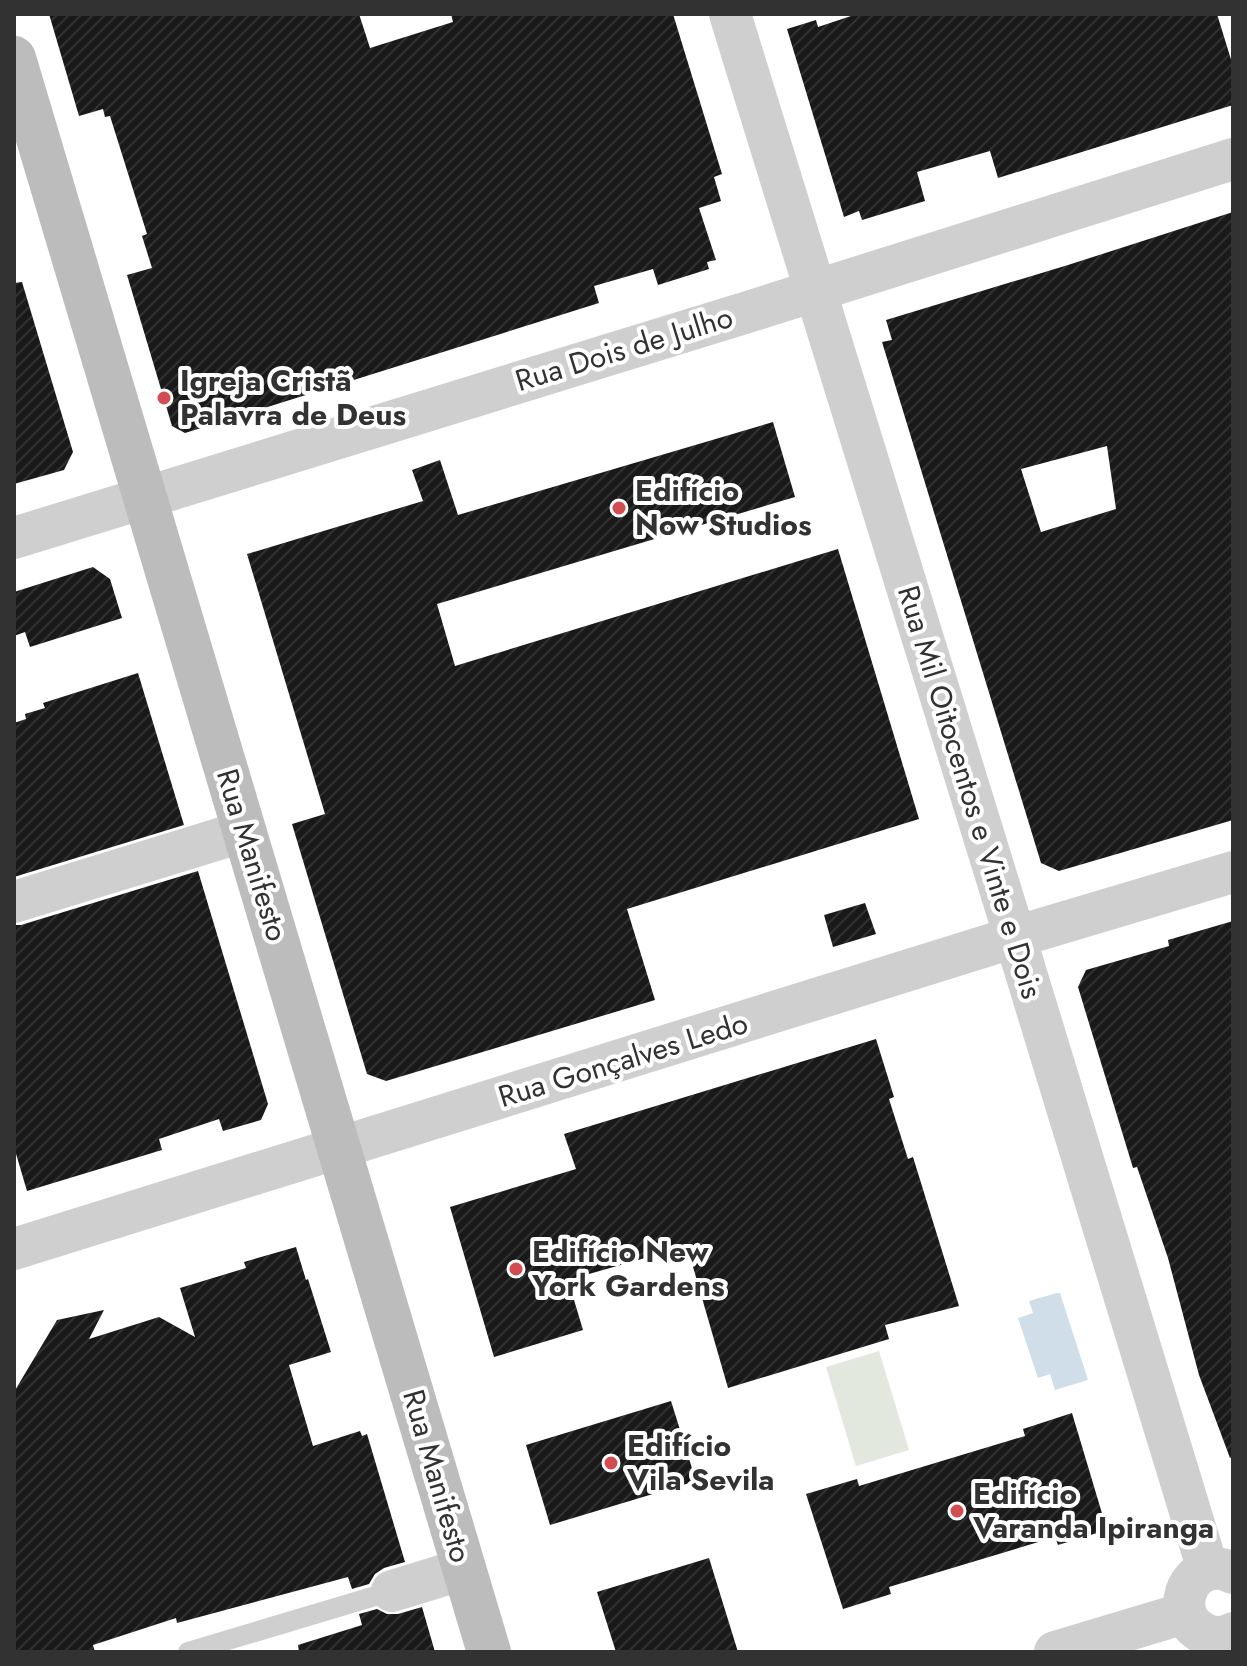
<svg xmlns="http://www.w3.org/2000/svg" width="1247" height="1666" font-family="Jost,sans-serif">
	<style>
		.grass { fill: #e2e8dd }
		.water { fill: #cfdee8 }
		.building { fill: url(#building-hatch); fill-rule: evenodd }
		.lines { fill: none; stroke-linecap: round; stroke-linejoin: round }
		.lane { stroke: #cfcfcf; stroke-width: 20 }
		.street { stroke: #cfcfcf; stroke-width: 42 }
		.secondary { stroke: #bcbcbc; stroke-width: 44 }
		.poi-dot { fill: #d24c52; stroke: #fff; stroke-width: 3 }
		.labels { text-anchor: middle; stroke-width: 8; stroke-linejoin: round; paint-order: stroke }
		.street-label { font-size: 30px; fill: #323232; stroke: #fff }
		.poi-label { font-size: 30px; font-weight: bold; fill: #323232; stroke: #fff; text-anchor: start }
	</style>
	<defs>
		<pattern id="building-hatch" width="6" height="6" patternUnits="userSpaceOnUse" patternTransform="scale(2)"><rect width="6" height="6" fill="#191919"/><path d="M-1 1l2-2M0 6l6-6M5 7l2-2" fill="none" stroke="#323232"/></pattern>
	</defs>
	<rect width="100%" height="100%" fill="#fff"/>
	<path class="grass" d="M 879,1351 L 909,1450 L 856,1466 L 826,1367 Z"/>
	<path class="water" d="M 1057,1293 L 1060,1293 L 1088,1380 L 1055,1390 L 1050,1374 L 1038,1378 L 1018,1318 L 1033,1313 L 1029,1301 Z"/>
	<path class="building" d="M 49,14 L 359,14 L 370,48 L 453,22 L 451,14 L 673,14 L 722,174 L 714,177 L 721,201 L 699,208 L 716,260 L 707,262 L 709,269 L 658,285 L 653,269 L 594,286 L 599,303 L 185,433 L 172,426 L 127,275 L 152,268 L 142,236 L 147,234 L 110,116 L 105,117 L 103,109 L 79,116 Z
		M 857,14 L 1217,14 L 1233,66 L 1233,105 L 998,178 L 990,151 L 917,172 L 925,201 L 862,220 L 859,211 L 844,217 L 787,29 L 816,20 L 818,27 Z
		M 1233,212 L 1233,820 L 1059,871 L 1041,863 L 882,342 L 892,340 L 886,320 L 1068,265 ZM 1107,446 L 1116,509 L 1041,532 L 1021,469 Z
		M 22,282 L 73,452 L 64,470 L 14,484 L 14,283 Z
		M 773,422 L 795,497 L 437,604 L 455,666 L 838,549 L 919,819 L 627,909 L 655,1000 L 386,1081 L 367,1074 L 292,824 L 325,814 L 247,554 L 423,501 L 412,470 L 440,460 L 458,515 Z
		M 93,567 L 110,579 L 122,618 L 30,647 L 25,632 L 14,636 L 14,592 Z
		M 138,673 L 184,825 L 14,877 L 14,723 L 26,719 L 25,714 L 45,708 L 43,703 Z
		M 198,871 L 268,1104 L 261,1120 L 223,1131 L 219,1119 L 159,1139 L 162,1150 L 27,1191 L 14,1147 L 14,925 L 21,925 Z
		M 865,903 L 876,934 L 833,947 L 824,915 Z
		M 1233,921 L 1233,1457 L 1230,1458 L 1199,1375 L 1168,1258 L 1137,1167 L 1133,1168 L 1078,987 L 1086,970 L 1169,946 L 1168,940 Z
		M 876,1039 L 894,1097 L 889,1099 L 908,1159 L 913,1157 L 959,1306 L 885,1325 L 889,1339 L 728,1388 L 687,1246 L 568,1280 L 583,1330 L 494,1357 L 450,1207 L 576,1169 L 564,1134 Z
		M 296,1247 L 306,1280 L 308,1279 L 331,1352 L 289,1365 L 313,1446 L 360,1431 L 362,1436 L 367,1434 L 405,1562 L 384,1568 L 375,1574 L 369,1584 L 352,1589 L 348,1577 L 177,1623 L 176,1618 L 93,1645 L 95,1652 L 14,1652 L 14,1392 L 57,1320 L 104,1310 L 89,1339 L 159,1317 L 195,1337 L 180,1288 L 246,1268 L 244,1262 Z
		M 671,1401 L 696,1481 L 550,1525 L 526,1445 Z
		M 1072,1413 L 1107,1530 L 1058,1545 L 1055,1537 L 889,1587 L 891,1594 L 843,1609 L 806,1494 L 857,1479 L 859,1486 L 1025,1436 L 1023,1429 Z
		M 709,1558 L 738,1652 L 616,1652 L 597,1592 Z
		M 422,1607 L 435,1652 L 299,1652 L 298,1645 L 362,1625 L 359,1614 L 377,1609 L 387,1614 L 398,1614 Z"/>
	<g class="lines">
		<path class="lane" d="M 188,1652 L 392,1591"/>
		<path class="street" d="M 730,14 L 1015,937 L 1208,1570
			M 14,538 L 751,311 L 1233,159
			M 14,902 L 245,831
			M 14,1249 L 1015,937 L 1233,872
			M 1233,1573 C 1229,1571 1225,1569 1221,1569 C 1184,1566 1170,1616 1203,1633 C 1212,1638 1224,1638 1233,1633
			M 392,1591 L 464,1569
			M 1055,1652 L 1185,1613"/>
		<path class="secondary" d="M 14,58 L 489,1652"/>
	</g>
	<g class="poi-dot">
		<circle cx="164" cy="398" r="8"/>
		<circle cx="619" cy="508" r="8"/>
		<circle cx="516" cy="1269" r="8"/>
		<circle cx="611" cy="1463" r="8"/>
		<circle cx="957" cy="1511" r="8"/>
	</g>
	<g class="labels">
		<g class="street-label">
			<text transform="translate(624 349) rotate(-17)" y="10">Rua Dois de Julho</text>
			<text transform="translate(970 792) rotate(73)" y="10">Rua Mil Oitocentos e Vinte e Dois</text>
			<text transform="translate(252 855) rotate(73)" y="10">Rua Manifesto</text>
			<text transform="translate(623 1060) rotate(-17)" y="10">Rua Gonçalves Ledo</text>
			<text transform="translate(437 1476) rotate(74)" y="10">Rua Manifesto</text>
		</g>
		<g class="poi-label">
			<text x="180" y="391">Igreja Cristã<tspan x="180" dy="34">Palavra de Deus</tspan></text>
			<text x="635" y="501">Edifício<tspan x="635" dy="34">Now Studios</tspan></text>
			<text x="532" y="1262">Edifício New<tspan x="532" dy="34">York Gardens</tspan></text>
			<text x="627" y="1456">Edifício<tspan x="627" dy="34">Vila Sevila</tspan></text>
			<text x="973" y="1504">Edifício<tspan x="973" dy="34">Varanda Ipiranga</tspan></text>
		</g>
	</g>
	<rect width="1247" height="1666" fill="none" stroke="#323232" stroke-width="32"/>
</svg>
